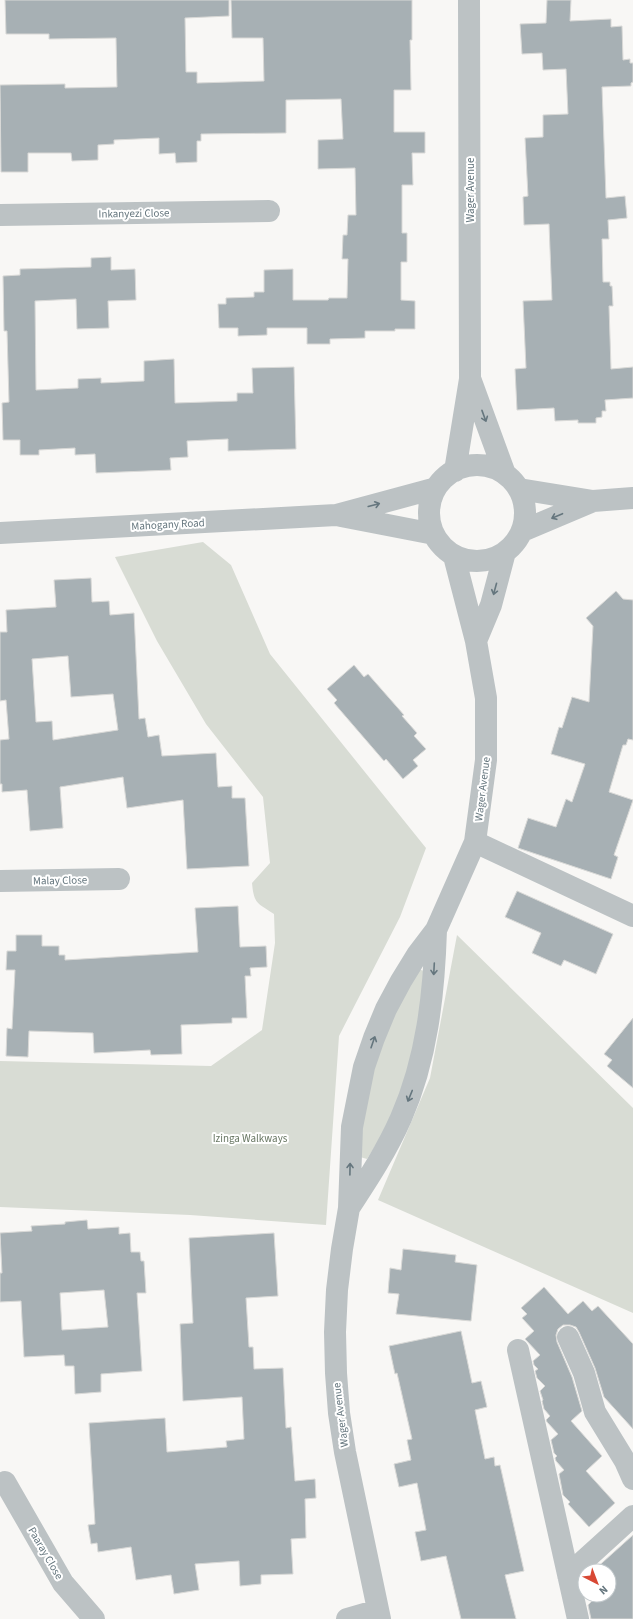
<svg xmlns="http://www.w3.org/2000/svg" width="633" height="1619" font-family="'Source Sans 3',sans-serif">
	<style>
		.green { fill: #d8dcd4 }
		.building { fill: #a7b0b4; stroke: #d9d9d7; fill-rule: evenodd }
		.lines { fill: none; stroke-linecap: round; stroke-linejoin: round }
		.minor { stroke: #bcc2c4; stroke-width: 22 }
		.oneway { stroke: #65767e }
		.labels { text-anchor: middle; stroke-width: 4; stroke-linejoin: round; paint-order: stroke }
		.street-label { font-size: 11px; fill: #65767e; stroke: #fff }
		.park-label { font-size: 11px; fill: #687763; stroke: #fff }
	</style>
	<rect width="100%" height="100%" fill="#f8f7f5"/>
	<path class="green" d="M 203,542 L 231,565 L 270,654 L 426,848 L 400,917 L 339,1036 L 326,1225 L 190,1215 L 0,1207 L 0,1061 L 211,1066 L 262,1030 L 275,943 L 274,914 C 257,903 254,904 252,883 L 270,863 L 263,797 L 206,724 L 157,641 L 115,557 Z
		M 457,935 L 633,1108 L 633,1313 L 378,1200 L 430,1078 Z
		M 418,969 L 424,971 L 422,1005 L 409,1072 L 384,1132 L 367,1159 L 360,1157 L 365,1099 L 383,1037 Z"/>
	<path class="building" d="M 5,0 L 229,0 L 229,16 L 185,18 L 186,72 L 197,72 L 197,83 L 264,81 L 263,38 L 232,38 L 231,0 L 412,0 L 412,40 L 410,40 L 411,90 L 394,90 L 394,132 L 425,132 L 425,153 L 412,153 L 413,185 L 402,185 L 402,233 L 407,233 L 407,262 L 401,262 L 401,300 L 415,301 L 415,329 L 395,329 L 395,331 L 365,331 L 365,338 L 330,339 L 330,344 L 307,344 L 307,328 L 267,328 L 267,335 L 238,336 L 238,328 L 219,328 L 218,304 L 226,304 L 226,298 L 254,297 L 254,292 L 264,292 L 264,270 L 293,269 L 293,300 L 328,300 L 329,298 L 347,298 L 348,259 L 342,259 L 343,235 L 347,235 L 348,215 L 356,215 L 355,168 L 318,169 L 318,140 L 343,139 L 341,99 L 286,100 L 286,133 L 201,134 L 201,141 L 197,141 L 197,162 L 176,163 L 175,153 L 159,154 L 159,138 L 114,140 L 114,144 L 98,145 L 98,160 L 72,161 L 71,153 L 28,153 L 28,172 L 1,172 L 0,85 L 65,84 L 65,88 L 117,87 L 116,38 L 49,39 L 49,34 L 6,34 Z
		M 547,0 L 571,0 L 570,21 L 611,19 L 611,27 L 622,26 L 623,60 L 630,59 L 630,63 L 633,63 L 633,82 L 631,83 L 631,86 L 602,87 L 606,198 L 625,196 L 627,218 L 608,220 L 609,239 L 602,239 L 603,282 L 610,282 L 610,286 L 612,286 L 613,306 L 609,306 L 611,369 L 633,367 L 633,398 L 605,400 L 606,411 L 602,411 L 602,417 L 596,418 L 596,423 L 578,423 L 578,420 L 555,421 L 554,408 L 517,410 L 515,369 L 526,368 L 523,301 L 552,300 L 549,224 L 524,225 L 523,197 L 528,196 L 525,138 L 543,137 L 543,115 L 568,114 L 566,69 L 543,70 L 542,53 L 522,54 L 520,24 L 546,23 Z
		M 111,257 L 111,270 L 135,269 L 136,300 L 108,301 L 109,328 L 77,329 L 76,299 L 35,301 L 36,390 L 78,388 L 78,379 L 101,378 L 101,383 L 144,381 L 144,361 L 174,359 L 175,403 L 237,401 L 237,393 L 253,393 L 252,368 L 294,367 L 296,449 L 228,451 L 228,439 L 187,441 L 188,457 L 170,458 L 171,470 L 96,473 L 95,454 L 75,455 L 75,448 L 39,450 L 39,455 L 20,455 L 20,440 L 3,440 L 2,403 L 9,402 L 7,331 L 4,331 L 3,276 L 20,275 L 20,269 L 91,267 L 91,258 Z
		M 91,578 L 92,602 L 109,601 L 110,615 L 134,613 L 139,719 L 145,718 L 148,737 L 159,735 L 162,756 L 216,753 L 218,787 L 232,786 L 232,798 L 245,798 L 249,866 L 187,869 L 183,800 L 127,808 L 123,777 L 60,787 L 63,828 L 30,831 L 27,790 L 2,792 L 2,784 L 0,784 L 0,740 L 9,739 L 6,700 L 0,701 L 0,632 L 7,632 L 6,610 L 56,607 L 54,580 ZM 68,656 L 71,697 L 113,694 L 118,730 L 53,740 L 52,721 L 36,722 L 32,659 Z
		M 616,591 L 623,599 L 633,600 L 633,740 L 628,739 L 626,745 L 623,745 L 609,792 L 633,800 L 614,855 L 618,857 L 611,879 L 518,848 L 528,818 L 556,827 L 566,799 L 572,802 L 585,764 L 551,754 L 559,727 L 562,728 L 572,697 L 589,702 L 593,626 L 586,618 Z
		M 354,665 L 364,677 L 368,674 L 404,715 L 402,716 L 417,733 L 414,736 L 426,749 L 413,760 L 418,766 L 403,779 L 386,759 L 384,761 L 334,703 L 337,700 L 327,689 Z
		M 517,891 L 613,934 L 596,974 L 564,960 L 561,966 L 532,953 L 541,933 L 505,917 Z
		M 238,906 L 240,947 L 266,946 L 267,967 L 250,968 L 251,976 L 245,976 L 247,1018 L 232,1018 L 232,1023 L 181,1025 L 182,1054 L 151,1055 L 150,1050 L 94,1053 L 93,1033 L 29,1031 L 28,1057 L 6,1056 L 7,1028 L 12,1029 L 15,970 L 6,970 L 7,951 L 16,951 L 16,935 L 42,935 L 42,946 L 59,946 L 59,955 L 65,955 L 65,960 L 198,952 L 195,908 Z
		M 633,1018 L 633,1088 L 607,1066 L 612,1060 L 604,1054 Z
		M 87,1220 L 88,1229 L 119,1227 L 119,1234 L 130,1233 L 131,1252 L 140,1252 L 141,1261 L 144,1261 L 146,1293 L 137,1293 L 142,1371 L 101,1374 L 101,1392 L 75,1394 L 74,1366 L 65,1366 L 64,1355 L 24,1357 L 21,1301 L 0,1302 L 0,1273 L 2,1273 L 0,1233 L 32,1231 L 31,1226 L 65,1224 L 65,1222 ZM 104,1290 L 108,1327 L 62,1330 L 60,1293 Z
		M 274,1233 L 278,1296 L 246,1298 L 249,1347 L 253,1347 L 254,1369 L 283,1368 L 286,1428 L 291,1427 L 295,1481 L 315,1479 L 316,1498 L 305,1499 L 306,1538 L 291,1539 L 293,1574 L 261,1575 L 261,1584 L 240,1586 L 239,1561 L 195,1564 L 199,1590 L 174,1594 L 171,1575 L 136,1580 L 131,1547 L 98,1552 L 97,1543 L 91,1544 L 88,1525 L 95,1524 L 89,1423 L 165,1418 L 167,1452 L 227,1447 L 226,1441 L 244,1439 L 242,1397 L 183,1401 L 180,1324 L 193,1323 L 189,1238 Z
		M 403,1249 L 456,1255 L 455,1262 L 477,1265 L 471,1321 L 396,1314 L 399,1294 L 388,1293 L 390,1268 L 401,1270 Z
		M 544,1287 L 568,1314 L 583,1301 L 592,1311 L 598,1306 L 633,1344 L 633,1429 L 604,1397 L 595,1368 L 579,1332 L 576,1327 L 570,1325 L 563,1325 L 558,1329 L 556,1335 L 557,1342 L 572,1377 L 582,1411 L 571,1421 L 602,1456 L 586,1471 L 615,1503 L 589,1527 L 568,1504 L 570,1502 L 563,1495 L 559,1474 L 564,1470 L 556,1461 L 555,1458 L 557,1456 L 554,1453 L 551,1440 L 558,1434 L 547,1422 L 546,1420 L 550,1416 L 544,1409 L 542,1401 L 543,1400 L 540,1391 L 545,1386 L 537,1378 L 535,1371 L 538,1369 L 534,1365 L 533,1361 L 540,1355 L 525,1339 L 534,1331 L 522,1318 L 527,1314 L 521,1308 Z
		M 461,1331 L 472,1383 L 481,1381 L 487,1407 L 475,1410 L 485,1459 L 494,1457 L 495,1466 L 500,1465 L 524,1571 L 505,1575 L 516,1619 L 461,1619 L 446,1556 L 421,1561 L 415,1532 L 426,1530 L 417,1483 L 399,1487 L 394,1464 L 411,1460 L 407,1440 L 412,1439 L 397,1373 L 395,1374 L 389,1346 Z
		M 633,1535 L 633,1619 L 591,1619 L 588,1605 L 596,1597 L 594,1595 L 609,1595 L 609,1571 L 593,1571 Z"/>
	<g class="lines">
		<path class="minor" d="M 0,215 L 269,211
			M 471,381 L 505,474
			M429 513a48 48 0 1 1 96 0a48 48 0 1 1-96 0Z
			M 455,471 L 470,379 L 469,0
			M 519,489 L 593,501 L 633,498
			M 341,516 L 434,534
			M 522,531 L 593,501
			M 0,533 L 336,515 L 436,488
			M 476,641 L 491,605 L 505,552
			M 475,842 L 633,916
			M 0,881 L 119,879
			M 349,1208 C 368,1179 387,1150 401,1118 C 427,1059 434,994 436,930
			M 568,1337 L 584,1373 L 595,1412 L 625,1461 L 633,1479
			M 518,1350 L 578,1619
			M 5,1482 L 63,1583 L 94,1619
			M 568,1575 L 633,1516
			M 347,1619 L 378,1610
			M 380,1619 L 345,1452 L 339,1413 L 336,1373 L 335,1332 L 337,1290 L 342,1249 L 349,1208 L 352,1127 L 364,1067 L 374,1038 L 386,1009 L 401,981 L 417,955 L 436,930 L 475,842 L 486,760 L 486,698 L 476,641 L 454,556"/>
	</g>
	<defs><path id="oneway-shaft" d="M-6 0H5M1.5-3L5.5 0L1.5 3" fill="none" stroke-width="1.6" stroke-linecap="round" stroke-linejoin="round"/></defs>
	<g class="oneway">
		<use href="#oneway-shaft" transform="translate(484 416) rotate(70)"/>
		<use href="#oneway-shaft" transform="translate(374 505) rotate(-15)"/>
		<use href="#oneway-shaft" transform="translate(557 516) rotate(157)"/>
		<use href="#oneway-shaft" transform="translate(495 589) rotate(105)"/>
		<use href="#oneway-shaft" transform="translate(434 969) rotate(93)"/>
		<use href="#oneway-shaft" transform="translate(373 1042) rotate(-71)"/>
		<use href="#oneway-shaft" transform="translate(410 1096) rotate(112)"/>
		<use href="#oneway-shaft" transform="translate(350 1169) rotate(-89)"/>
	</g>
	<g class="labels">
		<g class="street-label">
			<text transform="translate(470 190) rotate(-90)" y="4">Wager Avenue</text>
			<text transform="translate(134 213) rotate(-1)" y="4">Inkanyezi Close</text>
			<text transform="translate(168 524) rotate(-3)" y="4">Mahogany Road</text>
			<text transform="translate(482 789) rotate(-83)" y="4">Wager Avenue</text>
			<text transform="translate(60 880) rotate(-1)" y="4">Malay Close</text>
			<text transform="translate(340 1415) rotate(-97)" y="4">Wager Avenue</text>
			<text transform="translate(46 1553) rotate(60)" y="4">Paaray Close</text>
		</g>
		<g class="park-label">
			<text x="250" y="1142">Izinga Walkways</text>
		</g>
	</g>
	<g transform="translate(597 1583) rotate(138)"><circle r="19" fill="#ffffff" stroke="#c1c8cb"/>
	<path d="M0-3L7 15L0 10L-7 15Z" fill="#d84834"/>
	<text y="-6" font-size="11" font-weight="bold" text-anchor="middle" fill="#65767e">N</text>
	</g>
</svg>
